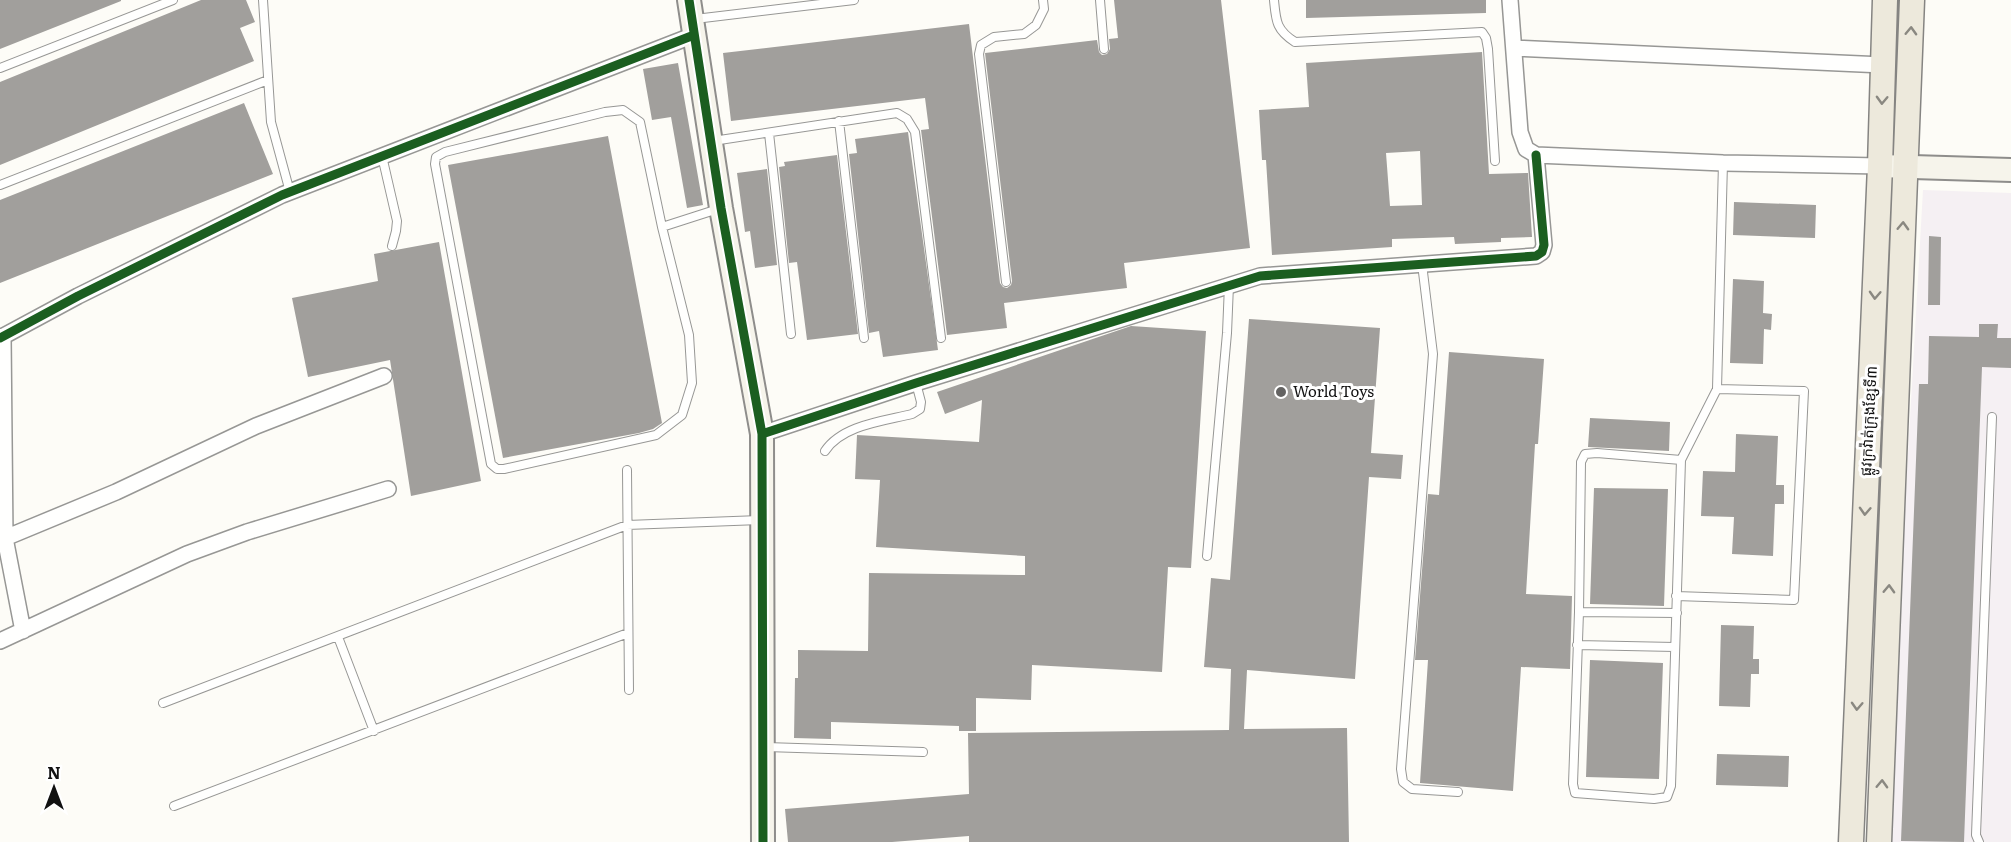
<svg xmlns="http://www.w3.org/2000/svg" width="2011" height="842" font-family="Literata,'Noto Sans Khmer',serif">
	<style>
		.industrial { fill: #f5f0f3 }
		.building { fill: #a19f9c; fill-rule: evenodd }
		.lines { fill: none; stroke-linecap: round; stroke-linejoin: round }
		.lane-casing { stroke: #979795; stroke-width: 10 }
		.street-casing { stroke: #979795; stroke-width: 18 }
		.secondary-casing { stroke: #8e8d8b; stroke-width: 26 }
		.primary-casing { stroke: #858482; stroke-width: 27 }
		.lane { stroke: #fffffe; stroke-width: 8 }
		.street { stroke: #fffffe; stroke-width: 15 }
		.secondary { stroke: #f6f4eb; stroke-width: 22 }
		.primary { stroke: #ede9dc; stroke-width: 24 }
		.cycleway-casing { stroke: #fff; stroke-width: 13 }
		.cycleway { stroke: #1b5e20; stroke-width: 9 }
		.oneway { stroke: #8a8881 }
		.poi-dot { fill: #646362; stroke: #fff; stroke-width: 2 }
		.labels { text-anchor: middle; stroke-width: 6; stroke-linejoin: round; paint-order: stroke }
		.poi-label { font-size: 15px; fill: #111; stroke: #fff; text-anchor: start }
		.street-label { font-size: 15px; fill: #111; stroke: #fff }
	</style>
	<rect width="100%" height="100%" fill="#fdfcf7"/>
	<path class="industrial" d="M 1923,190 L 2011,193 L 2011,842 L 1886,842 Z"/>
	<path class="building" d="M 0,0 L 121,0 L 121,1 L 0,49 Z
		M 201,0 L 246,0 L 255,22 L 240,28 L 254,61 L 0,165 L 0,82 Z
		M 1114,0 L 1221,0 L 1250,248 L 1124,263 L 1127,288 L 1004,303 L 1007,328 L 947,335 L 921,130 L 929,129 L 925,98 L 731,121 L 723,53 L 969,24 L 1000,283 L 1003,287 L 1007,288 L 1011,285 L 1012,281 L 985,53 L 1097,40 L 1099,52 L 1102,55 L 1107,54 L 1110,49 L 1109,39 L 1118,38 Z
		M 1306,0 L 1486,0 L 1486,13 L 1306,18 Z
		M 1482,52 L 1489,174 L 1528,173 L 1532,237 L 1501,238 L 1501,242 L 1455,244 L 1454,237 L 1392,239 L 1392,247 L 1272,255 L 1266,160 L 1262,160 L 1259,110 L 1309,107 L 1306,63 ZM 1420,151 L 1422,205 L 1390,206 L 1386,153 Z
		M 678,63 L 703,205 L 687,208 L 671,117 L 652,120 L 643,69 Z
		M 244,103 L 273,174 L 0,283 L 0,200 Z
		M 908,132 L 938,350 L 883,357 L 879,331 L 869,333 L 849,154 L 857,153 L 855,139 Z
		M 608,136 L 662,423 L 653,429 L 639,433 L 503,458 L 448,165 Z
		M 837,155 L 858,334 L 807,340 L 797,262 L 789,263 L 779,167 L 785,166 L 784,162 Z
		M 767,169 L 777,265 L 755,268 L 750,231 L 745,232 L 737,173 Z
		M 1734,202 L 1816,205 L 1815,238 L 1733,235 Z
		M 1929,236 L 1941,237 L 1940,305 L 1928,305 Z
		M 439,242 L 481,481 L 411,496 L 390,360 L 308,377 L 292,298 L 378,281 L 374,254 Z
		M 1733,279 L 1764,281 L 1763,313 L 1772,314 L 1771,330 L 1764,329 L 1763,364 L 1730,363 Z
		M 1249,319 L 1380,328 L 1371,453 L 1403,455 L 1401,479 L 1369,477 L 1355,679 L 1247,670 L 1244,729 L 1347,728 L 1349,842 L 969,842 L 969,836 L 892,842 L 788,842 L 785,809 L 969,794 L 968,733 L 1229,730 L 1231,669 L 1204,667 L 1211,578 L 1230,580 Z
		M 1979,324 L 1998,324 L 1997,338 L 2011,338 L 2011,368 L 1982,367 L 1964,842 L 1901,841 L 1919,384 L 1928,384 L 1929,336 L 1979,337 Z
		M 1131,326 L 1206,331 L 1191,568 L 1168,567 L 1162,672 L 1032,665 L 1031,700 L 976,698 L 976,731 L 959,731 L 959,726 L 831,722 L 831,739 L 794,738 L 795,678 L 798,678 L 798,650 L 868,651 L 869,573 L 1025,575 L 1025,556 L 876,547 L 880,480 L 855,479 L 857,435 L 979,442 L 982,400 L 945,414 L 937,392 Z
		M 1449,352 L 1544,359 L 1538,444 L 1535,444 L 1526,594 L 1572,596 L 1570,669 L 1521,667 L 1513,791 L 1420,783 L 1428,660 L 1415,660 L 1428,494 L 1439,495 Z
		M 1590,418 L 1670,422 L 1669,451 L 1588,447 Z
		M 1736,434 L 1778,436 L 1776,485 L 1784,485 L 1784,504 L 1775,504 L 1773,556 L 1732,554 L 1734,517 L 1701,516 L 1703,471 L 1735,472 Z
		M 1594,488 L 1668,489 L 1664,606 L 1590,604 Z
		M 1721,625 L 1754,626 L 1753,659 L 1759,659 L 1759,674 L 1751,674 L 1750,707 L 1719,706 Z
		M 1590,660 L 1663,663 L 1659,779 L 1586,777 Z
		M 1717,754 L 1789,756 L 1788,787 L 1716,785 Z"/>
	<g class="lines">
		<g class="lane-casing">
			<path id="lane" d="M 263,0 L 271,122 L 290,192
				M 1100,0 L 1104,49
				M 1274,0 C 1276,21 1276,30 1295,42 L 1482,32 L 1486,38 L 1488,49 L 1495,161
				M 695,19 L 854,0
				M 0,68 L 173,0
				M 623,110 L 640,122 L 662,227 L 689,335 L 692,383 L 682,415 L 656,435 L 504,469 L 497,469 L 491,464 L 435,164 L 436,157 L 445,152 L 605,112 Z
				M 839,121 L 864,338
				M 769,133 L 791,334
				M 713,141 L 897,113 L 907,119 L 915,132 L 941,338
				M 382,156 L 397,221 L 396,231 L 392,246
				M 0,185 L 268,80
				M 662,227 L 718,209
				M 1422,264 L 1433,354 L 1401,769 L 1403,782 L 1412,789 L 1458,792
				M 1006,282 L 979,54 L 981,45 L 994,37 L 1024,34 L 1036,25 L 1044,9 L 1043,0
				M 825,451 C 842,425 884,421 912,414 L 920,409 L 921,402 L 916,383
				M 1597,453 L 1681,460 L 1671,786 L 1667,797 L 1654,799 L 1575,793 L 1573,784 L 1579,612 L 1581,462 L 1585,454 Z
				M 1681,460 L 1717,389 L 1723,163
				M 627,470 L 629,690
				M 1207,556 L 1227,333 L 1229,285
				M 1676,596 L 1794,600 L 1804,391 L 1717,389
				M 1579,612 L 1677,613
				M 338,637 L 374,731
				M 1577,645 L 1675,647
				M 163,703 L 627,525 L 760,520
				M 766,747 L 923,752
				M 174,806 L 628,633
				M 1979,842 L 1976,835 L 1992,417"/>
		</g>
		<g class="street-casing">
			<path id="street" d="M 1510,0 L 1520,132 L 1526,149 L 1536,155 L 1723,163 L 1880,166
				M 1514,48 L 1883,65
				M 3,336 L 5,538 L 23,631
				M 0,338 L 78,296 L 282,195 L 694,35
				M 762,434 L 916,383 L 1260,276 L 1536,256 L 1542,252 L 1544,245 L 1536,155
				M 5,538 L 116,492 L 256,426 L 384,376
				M 0,641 L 187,554 L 247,532 L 388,489"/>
		</g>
		<g class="secondary-casing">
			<path id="secondary" d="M 689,0 L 721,208 L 762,434 L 763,842
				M 1880,166 L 2011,170"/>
		</g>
		<g class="primary-casing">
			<path id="primary" d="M 1851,842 L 1880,166 L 1885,0
				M 1879,842 L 1912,0"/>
		</g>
		<use href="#lane" class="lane"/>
		<use href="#street" class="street"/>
		<use href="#secondary" class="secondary"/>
		<use href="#primary" class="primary"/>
		<g class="cycleway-casing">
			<path id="cycleway" d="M 689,0 L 721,208 L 762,434 L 763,842
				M 0,338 L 78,296 L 282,195 L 694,35
				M 762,434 L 916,383 L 1260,276 L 1536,256 L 1542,252 L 1544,245 L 1536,155"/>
		</g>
		<use href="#cycleway" class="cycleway"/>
	</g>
	<defs><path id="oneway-chevron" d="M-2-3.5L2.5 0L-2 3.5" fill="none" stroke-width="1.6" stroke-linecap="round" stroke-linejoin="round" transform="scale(1.5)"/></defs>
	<g class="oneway">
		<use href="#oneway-chevron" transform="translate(1911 31) rotate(-88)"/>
		<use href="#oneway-chevron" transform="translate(1882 100) rotate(92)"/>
		<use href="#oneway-chevron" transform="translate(1903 226) rotate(-88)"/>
		<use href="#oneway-chevron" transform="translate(1875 295) rotate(93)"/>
		<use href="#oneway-chevron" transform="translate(1865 511) rotate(93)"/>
		<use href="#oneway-chevron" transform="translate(1889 589) rotate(-88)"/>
		<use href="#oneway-chevron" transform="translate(1857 706) rotate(93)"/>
		<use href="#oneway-chevron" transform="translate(1882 784) rotate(-88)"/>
	</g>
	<circle class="poi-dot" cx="1281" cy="392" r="6"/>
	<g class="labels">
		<g class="poi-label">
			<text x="1293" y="397">World Toys</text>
		</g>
		<g class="street-label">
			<text transform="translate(1869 421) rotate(-87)" y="5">ផ្លូវក្រវ៉ាត់ក្រុងខ្សែទី៣</text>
		</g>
	</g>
	<g transform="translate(54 788)" stroke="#ffffff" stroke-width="4.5" paint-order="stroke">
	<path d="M0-4.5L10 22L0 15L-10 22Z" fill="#111111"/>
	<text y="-9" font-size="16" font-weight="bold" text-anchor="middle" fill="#111111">N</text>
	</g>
</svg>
